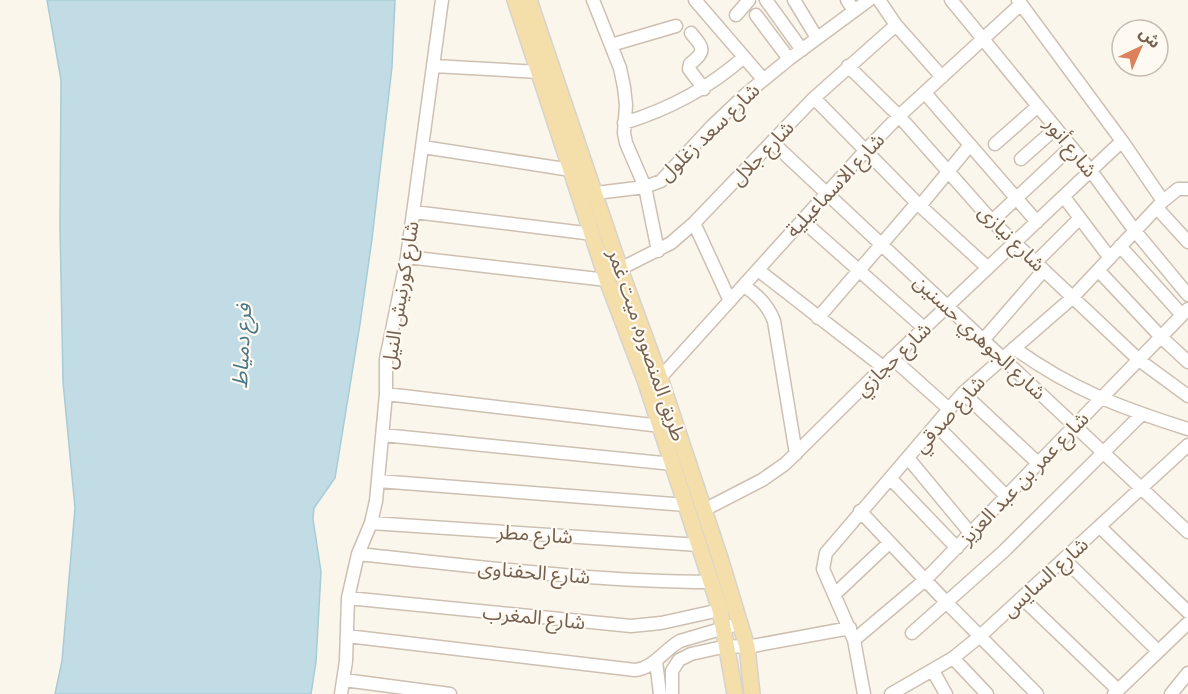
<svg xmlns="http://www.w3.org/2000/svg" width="1188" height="694" font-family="Cabin,'Noto Sans Arabic',sans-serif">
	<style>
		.water { fill: #c1dce4; stroke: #a8cbd5; stroke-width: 1.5 }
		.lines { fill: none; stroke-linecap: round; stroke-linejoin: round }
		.minor-casing { stroke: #cdc0b2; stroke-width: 15 }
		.major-casing { stroke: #d8d2ce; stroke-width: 18 }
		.minor { stroke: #fff; stroke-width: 12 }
		.major { stroke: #f4deaa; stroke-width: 15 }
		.labels { text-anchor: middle; stroke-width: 4.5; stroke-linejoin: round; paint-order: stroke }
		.street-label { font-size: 20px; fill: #756050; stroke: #fefaf2 }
		.water-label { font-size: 21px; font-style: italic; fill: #4b7886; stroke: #fefaf2 }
	</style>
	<rect width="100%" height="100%" fill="#fbf6ec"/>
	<path class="water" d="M 47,0 L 395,0 L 392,67 L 372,239 L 360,324 L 335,478 L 314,508 L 313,519 L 321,572 L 316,662 L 311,694 L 55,694 L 62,661 L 75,508 L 63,382 L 60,227 L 61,80 Z"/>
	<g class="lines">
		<g class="minor-casing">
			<path id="minor" d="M 593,0 L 620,68 L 624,87 L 626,105 L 624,133 L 626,143 L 645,187 L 658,251
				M 695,0 L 763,79
				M 766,0 L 802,50
				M 794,0 L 817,38
				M 847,0 L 854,11
				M 879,0 L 896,25 L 942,77
				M 951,0 L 1091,171 L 1135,231 L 1188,295
				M 1018,0 L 1122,141 L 1163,201 L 1178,189 L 1188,189
				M 736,15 L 749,0
				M 756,15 L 789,59
				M 691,33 C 703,48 707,50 690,64 L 689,69 L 704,89
				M 611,45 L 676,26
				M 434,66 L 539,72
				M 848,66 L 899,116 L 992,221 L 1015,243 L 1139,360 L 1188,396
				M 925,93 L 1037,222
				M 814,98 L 917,203 L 988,268
				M 624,123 C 670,109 708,89 744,57
				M 772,142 L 1188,532
				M 995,144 L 1038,106
				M 423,147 L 571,170
				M 1021,159 L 1056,128
				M 596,193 L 645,187 L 661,181 L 712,126 L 746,94 L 789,59 L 869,0
				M 1064,197 L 1110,258
				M 920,206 L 970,145
				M 1157,208 L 1188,242
				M 414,212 L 593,234
				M 802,220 L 924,328
				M 992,221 L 1071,147
				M 694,223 L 730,301
				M 1120,246 L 1182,315
				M 407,257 L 607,280
				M 1035,263 L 1080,218
				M 620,269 L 671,243 L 694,223 L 814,98 L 896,25
				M 758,270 L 883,367
				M 1098,270 L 1161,337 L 1188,362
				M 744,286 C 758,295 768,305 774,321 L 796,454
				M 818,318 L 917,203
				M 984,339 L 1043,271
				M 1014,348 C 1071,389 1121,408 1188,429
				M 892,358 L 949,409
				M 660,378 L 865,151 L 899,116 L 1021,4
				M 963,393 L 1039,464
				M 386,394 L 661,426
				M 936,425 L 1007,497
				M 383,435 L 673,464
				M 908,458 L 971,534
				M 890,478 L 957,548
				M 378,481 L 686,505
				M 704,510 L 762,480 L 785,464 L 883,367 L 1122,141
				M 860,511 L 947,603 L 1037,694
				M 371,523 L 699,545
				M 1100,527 L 1188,612
				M 358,554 C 475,566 593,582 711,582
				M 1064,559 L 1158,651
				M 835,594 L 889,543
				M 348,598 L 631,626 L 661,623 L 720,610
				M 1022,598 L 1118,690
				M 912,633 L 1003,552 L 1142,414
				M 347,636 L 635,670 C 654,668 664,650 680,641 L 741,623
				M 854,640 L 925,580 L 1188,309
				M 953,658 L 987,694
				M 656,661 L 660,694
				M 933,671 L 946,694
				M 344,680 L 450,694
				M 341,694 L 346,661 L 348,598 L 358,554 L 371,523 L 376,501 L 386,394 L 386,359 L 407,257 L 442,0
				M 672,694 L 672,671 L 679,660 L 691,654 L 727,646 L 747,647 L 850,628
				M 864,694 L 854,640 L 823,569 L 826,553 L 963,393 L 1072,298 L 1163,201
				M 891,694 L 953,658 L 979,637 L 1188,445
				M 1114,694 L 1188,623
				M 1171,694 L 1188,673"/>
		</g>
		<g class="major-casing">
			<path id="major" d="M 515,0 L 607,280 L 645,380 L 711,582 L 720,610 L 735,694
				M 529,0 L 620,269 L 660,378 L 720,558 L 747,647 L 752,694"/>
		</g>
		<use href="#minor" class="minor"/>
		<use href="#major" class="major"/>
	</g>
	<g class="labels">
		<g class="street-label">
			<text transform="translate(709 132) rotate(-44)" y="7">شارع سعد زغلول</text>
			<text transform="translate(1071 147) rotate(51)" y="7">شارع أنور</text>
			<text transform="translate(762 153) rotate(-46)" y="7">شارع جلال</text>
			<text transform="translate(835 185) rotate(-47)" y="7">شارع الاسماعيلية</text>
			<text transform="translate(1012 238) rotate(45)" y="7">شارع نيازى</text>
			<text transform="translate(400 295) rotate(-81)" y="7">شارع كورنيش النيل</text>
			<text transform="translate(980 337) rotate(43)" y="7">شارع الجوهري حسنين</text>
			<text transform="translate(647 345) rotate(71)" y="7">طريق المنصوره, ميت غمر</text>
			<text transform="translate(893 359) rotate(-44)" y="7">شارع حجازي</text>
			<text transform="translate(949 414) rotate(-48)" y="7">شارع صدقي</text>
			<text transform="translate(1024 478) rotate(-46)" y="7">شارع عمر بن عبد العزيز</text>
			<text transform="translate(535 534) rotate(4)" y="7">شارع مطر</text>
			<text transform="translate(534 572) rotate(5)" y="7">شارع الحفناوى</text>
			<text transform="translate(1045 577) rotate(-42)" y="7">شارع السايس</text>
			<text transform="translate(534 617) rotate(6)" y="7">شارع المغرب</text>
		</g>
		<g class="water-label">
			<text transform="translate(242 346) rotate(-87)" y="7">فرع دمياط</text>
		</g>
	</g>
	<g transform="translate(1140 48) rotate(44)"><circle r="28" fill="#fefaf2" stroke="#c7bcb1" stroke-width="1.5"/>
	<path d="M0-4.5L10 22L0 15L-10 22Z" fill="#db825c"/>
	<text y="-9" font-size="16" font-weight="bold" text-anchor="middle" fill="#756050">ش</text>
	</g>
</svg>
